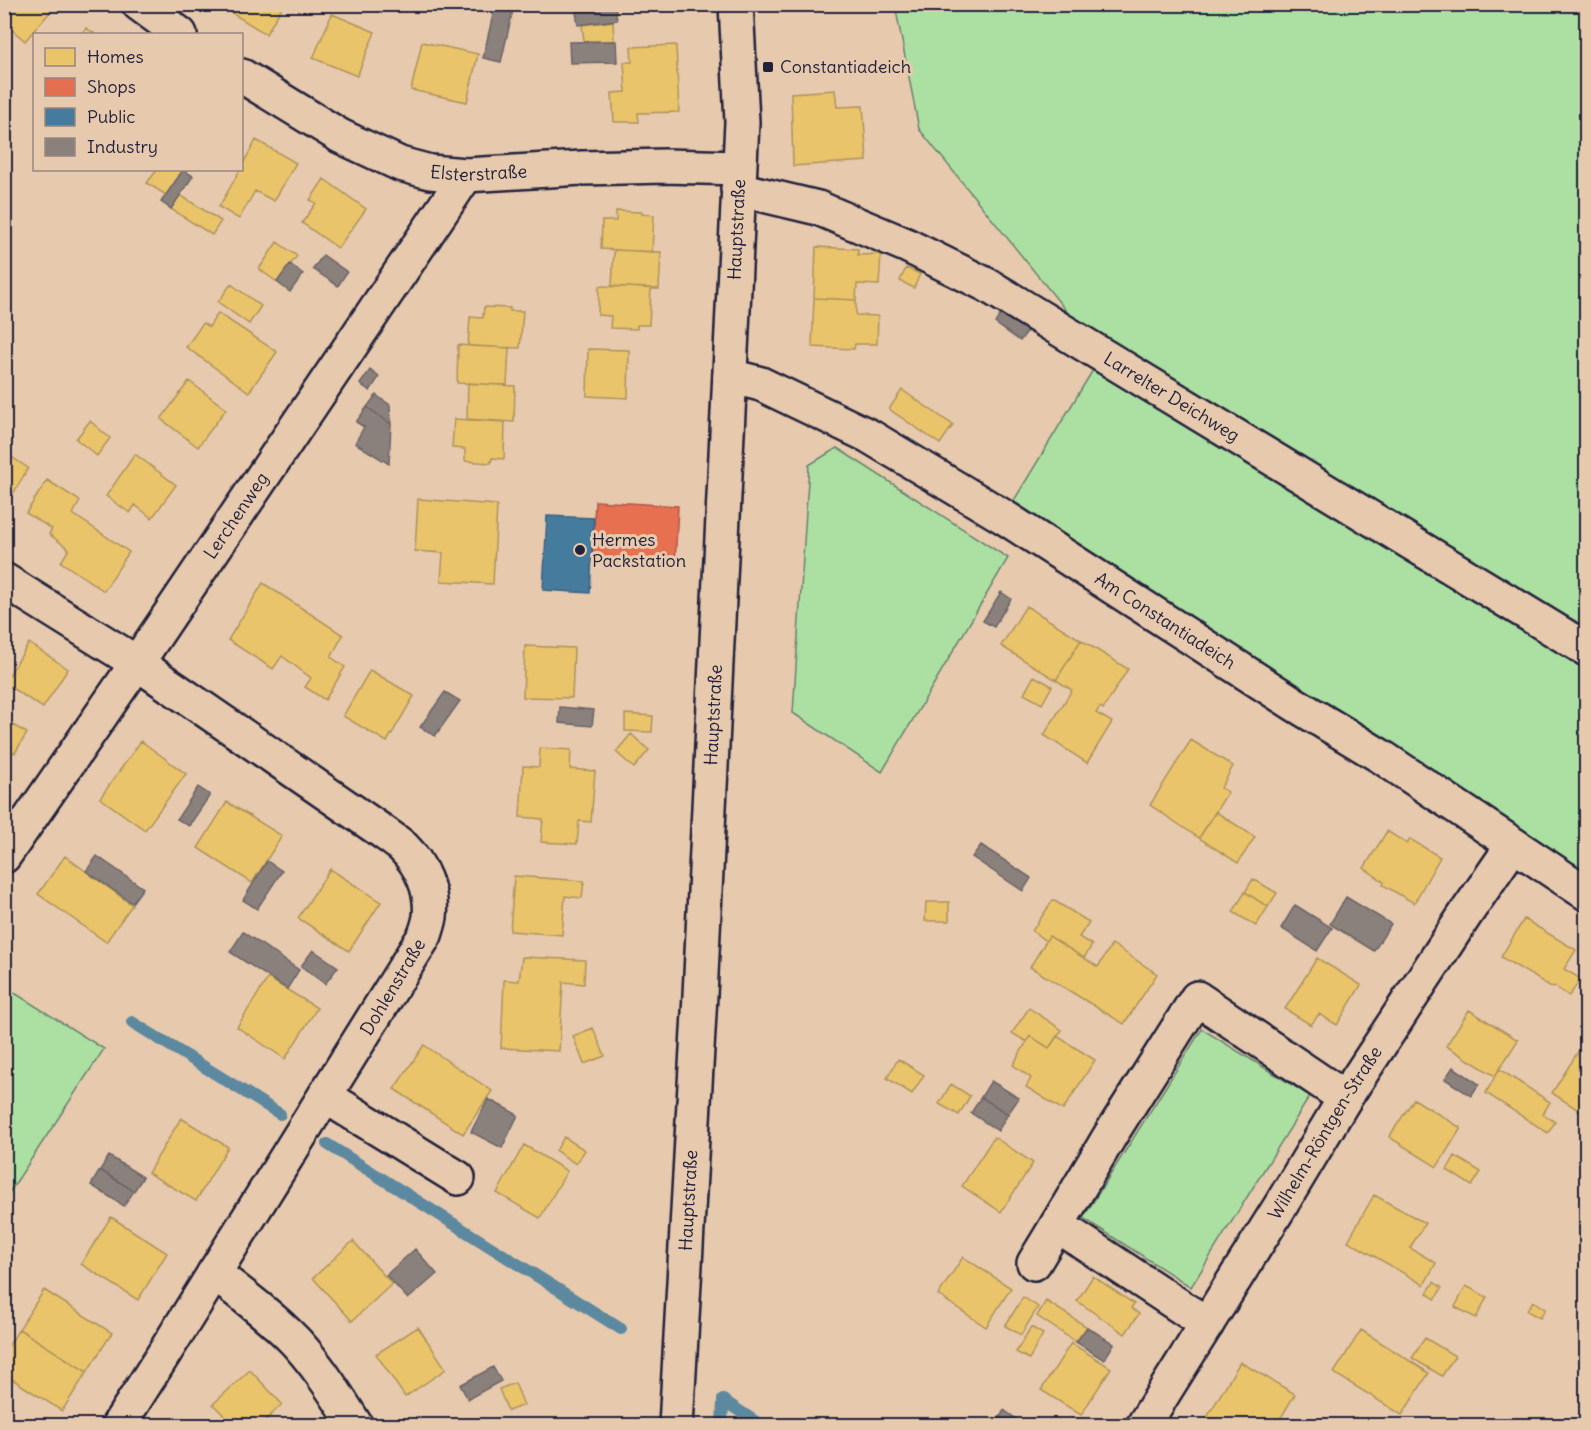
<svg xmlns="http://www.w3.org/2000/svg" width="1591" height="1430" font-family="Delius,sans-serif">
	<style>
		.green { fill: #ace0a2; stroke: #67816e; stroke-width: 1.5 }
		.homes { fill: #e9c46a; stroke: #ad935c; stroke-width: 1.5 }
		.shops { fill: #e76f51; stroke: #ac584a; stroke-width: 1.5 }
		.public { fill: #457b9d; stroke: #3a6080; stroke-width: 1.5 }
		.industry { fill: #8a817c; stroke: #6b6468; stroke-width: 1.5 }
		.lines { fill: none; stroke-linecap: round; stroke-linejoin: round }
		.stream { stroke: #5c89a0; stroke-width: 12 }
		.minor-casing { stroke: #22223b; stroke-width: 38 }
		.minor { stroke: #e7c9ae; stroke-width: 33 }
		.poi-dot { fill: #22223b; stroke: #e7c9ae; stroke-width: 2 }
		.labels { text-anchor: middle; stroke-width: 6; stroke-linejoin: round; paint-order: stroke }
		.poi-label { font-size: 18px; fill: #22223b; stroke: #e7c9ae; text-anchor: start }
		.street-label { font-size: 18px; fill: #22223b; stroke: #e7c9ae }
	</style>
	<rect width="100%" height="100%" fill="#e7c9ae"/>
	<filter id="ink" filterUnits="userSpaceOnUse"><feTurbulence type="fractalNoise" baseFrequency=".0167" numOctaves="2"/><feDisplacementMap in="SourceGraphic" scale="12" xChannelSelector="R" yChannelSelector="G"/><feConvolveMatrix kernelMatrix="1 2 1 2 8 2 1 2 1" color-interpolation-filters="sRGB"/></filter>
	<g filter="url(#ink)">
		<path class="green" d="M 895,5 L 1586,5 L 1586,893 L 1004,517 L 1102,355 L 919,129 Z
			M 837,448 L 1008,558 L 882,772 L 793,713 L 809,465 Z
			M 5,987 L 104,1049 L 5,1199 Z
			M 1202,1029 L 1310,1096 L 1191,1287 L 1083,1218 Z"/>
		<path class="homes" d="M 4,4 L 57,4 L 25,41 L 4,23 Z
			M 217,4 L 284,4 L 266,34 Z
			M 332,14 L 375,32 L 357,76 L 313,58 Z
			M 613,21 L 614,41 L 584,41 L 582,25 Z
			M 86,28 L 95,34 L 81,34 Z
			M 422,42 L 478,54 L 467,102 L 411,90 Z
			M 676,45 L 679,112 L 638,113 L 639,122 L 614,122 L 612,93 L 626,92 L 624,62 L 632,62 L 631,47 Z
			M 835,90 L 837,107 L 863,106 L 867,161 L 793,166 L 791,93 Z
			M 256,140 L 296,163 L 274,201 L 255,191 L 239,219 L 219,207 L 240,170 L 242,170 L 242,166 Z
			M 157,170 L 183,170 L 166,195 L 147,183 Z
			M 324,179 L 366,209 L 338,248 L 302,223 L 316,203 L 310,200 Z
			M 180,195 L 221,221 L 212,235 L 171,209 Z
			M 616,211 L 642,212 L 642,214 L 654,215 L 652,252 L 601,249 L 602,221 L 616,221 Z
			M 277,242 L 297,256 L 277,282 L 259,269 Z
			M 816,247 L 858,249 L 858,255 L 881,254 L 879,285 L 857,284 L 856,300 L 814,298 Z
			M 614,250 L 661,252 L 659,289 L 612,286 Z
			M 906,268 L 920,274 L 914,288 L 900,281 Z
			M 231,284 L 261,306 L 249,324 L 218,302 Z
			M 599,286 L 651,288 L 649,325 L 637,325 L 637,329 L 610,328 L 611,316 L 598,315 Z
			M 814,298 L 856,300 L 856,315 L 878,316 L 877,344 L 855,344 L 854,349 L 812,347 Z
			M 484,307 L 510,308 L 510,311 L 523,311 L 520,348 L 468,346 L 470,317 L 483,318 Z
			M 218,313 L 277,352 L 249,392 L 186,347 L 203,323 L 209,327 Z
			M 458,345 L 509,348 L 507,385 L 457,383 Z
			M 588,349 L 629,350 L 628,398 L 587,396 Z
			M 189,381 L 226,409 L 198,447 L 161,419 Z
			M 468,383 L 515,386 L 514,422 L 467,419 Z
			M 902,390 L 953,425 L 940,444 L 889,409 Z
			M 454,419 L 505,422 L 504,459 L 492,458 L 491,463 L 465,461 L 465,449 L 452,448 Z
			M 90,421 L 110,438 L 97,456 L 76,439 Z
			M 4,452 L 28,468 L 13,494 L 4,489 Z
			M 135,454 L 176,485 L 152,518 L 135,505 L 130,513 L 106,496 Z
			M 47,480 L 80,501 L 73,514 L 129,552 L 104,591 L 61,562 L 69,549 L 49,534 L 52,529 L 26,513 Z
			M 418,499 L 497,505 L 493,584 L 441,581 L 443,553 L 415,551 Z
			M 263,583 L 343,635 L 331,657 L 345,667 L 325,700 L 305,687 L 311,678 L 282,656 L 273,669 L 228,640 Z
			M 1026,606 L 1081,640 L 1056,680 L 1001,646 Z
			M 1081,640 L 1128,669 L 1103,709 L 1100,707 L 1096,713 L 1112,722 L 1087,763 L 1044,735 L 1072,690 L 1056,680 Z
			M 29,643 L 68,669 L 43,708 L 4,683 Z
			M 525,646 L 574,648 L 572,698 L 523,697 Z
			M 370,670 L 414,696 L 387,742 L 343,716 Z
			M 1034,676 L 1052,686 L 1042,704 L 1024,694 Z
			M 625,714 L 653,716 L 652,732 L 625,731 Z
			M 9,723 L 27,733 L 15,753 L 4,747 L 4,730 Z
			M 631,734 L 649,750 L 634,768 L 616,752 Z
			M 1191,740 L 1233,766 L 1221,788 L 1228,792 L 1199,838 L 1150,805 Z
			M 141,741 L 186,774 L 145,830 L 100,798 Z
			M 540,748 L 571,750 L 570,769 L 595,771 L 591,822 L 579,821 L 577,844 L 541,842 L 543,819 L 520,817 L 523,766 L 539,767 Z
			M 227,802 L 282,836 L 252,883 L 198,848 Z
			M 1216,812 L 1255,837 L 1238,863 L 1199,838 Z
			M 1387,831 L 1407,844 L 1410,839 L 1440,857 L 1414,903 L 1383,885 L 1384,882 L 1364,868 Z
			M 65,856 L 132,905 L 106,942 L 38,894 Z
			M 330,869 L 381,902 L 349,951 L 298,918 Z
			M 514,876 L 584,881 L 582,898 L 565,896 L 562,935 L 510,931 Z
			M 1253,879 L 1277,893 L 1268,907 L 1245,892 Z
			M 1245,892 L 1268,907 L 1256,926 L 1233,912 Z
			M 1053,900 L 1089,922 L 1079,937 L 1092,945 L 1084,958 L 1049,936 L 1046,941 L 1032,931 Z
			M 926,902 L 949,902 L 949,921 L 925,921 Z
			M 1524,919 L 1576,950 L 1564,969 L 1581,979 L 1569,996 L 1554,986 L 1553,988 L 1501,957 Z
			M 1049,936 L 1098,967 L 1112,944 L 1157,974 L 1124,1024 L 1030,967 Z
			M 522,957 L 585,960 L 584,984 L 563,982 L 559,1051 L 501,1048 L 504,980 L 519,981 Z
			M 1317,958 L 1361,985 L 1337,1025 L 1319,1014 L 1311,1025 L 1285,1009 Z
			M 268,978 L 317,1008 L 285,1059 L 237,1027 Z
			M 1029,1008 L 1062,1030 L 1049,1048 L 1030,1036 L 1027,1042 L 1012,1033 Z
			M 1469,1010 L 1518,1040 L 1495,1076 L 1446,1046 Z
			M 593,1028 L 605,1056 L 584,1064 L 573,1036 Z
			M 1030,1036 L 1049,1048 L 1057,1036 L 1095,1060 L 1063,1110 L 1026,1087 L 1031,1078 L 1013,1065 Z
			M 424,1045 L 492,1091 L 463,1134 L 394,1089 Z
			M 1579,1050 L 1586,1055 L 1586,1115 L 1552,1093 Z
			M 898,1059 L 924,1075 L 912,1094 L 887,1078 Z
			M 1499,1069 L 1550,1102 L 1543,1114 L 1555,1122 L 1548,1133 L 1486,1093 Z
			M 951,1084 L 970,1096 L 959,1115 L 939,1104 Z
			M 1414,1099 L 1461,1128 L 1437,1167 L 1389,1137 Z
			M 181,1118 L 228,1147 L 196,1201 L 148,1173 Z
			M 564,1137 L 585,1150 L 576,1164 L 556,1151 Z
			M 994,1137 L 1033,1163 L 1001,1212 L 962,1186 Z
			M 524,1145 L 567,1171 L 540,1218 L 497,1193 Z
			M 1455,1156 L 1481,1172 L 1472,1186 L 1447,1170 Z
			M 1374,1195 L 1425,1223 L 1410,1248 L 1436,1263 L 1424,1285 L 1348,1241 Z
			M 111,1217 L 167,1253 L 138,1300 L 81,1264 Z
			M 353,1241 L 392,1284 L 352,1321 L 313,1278 Z
			M 963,1257 L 1011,1288 L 986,1327 L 938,1295 Z
			M 1093,1276 L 1134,1304 L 1131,1308 L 1139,1314 L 1125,1334 L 1077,1301 Z
			M 1434,1282 L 1442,1288 L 1435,1299 L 1427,1293 Z
			M 1466,1286 L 1487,1297 L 1476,1318 L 1455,1307 Z
			M 44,1290 L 112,1333 L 87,1372 L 19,1329 Z
			M 1023,1297 L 1038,1307 L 1021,1335 L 1005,1326 Z
			M 1046,1301 L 1087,1327 L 1076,1342 L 1037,1316 Z
			M 1533,1301 L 1545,1309 L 1540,1318 L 1527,1311 Z
			M 418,1327 L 446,1369 L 405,1397 L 376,1354 Z
			M 1031,1327 L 1043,1334 L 1029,1359 L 1016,1352 Z
			M 19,1329 L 87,1372 L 62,1411 L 4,1374 L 4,1353 Z
			M 1361,1330 L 1429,1373 L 1402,1415 L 1334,1373 Z
			M 1425,1338 L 1455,1356 L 1442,1376 L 1412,1358 Z
			M 1071,1343 L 1111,1368 L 1081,1415 L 1041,1390 Z
			M 1240,1362 L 1295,1394 L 1276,1426 L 1216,1426 L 1206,1419 Z
			M 250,1370 L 282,1404 L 260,1426 L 234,1426 L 213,1404 Z
			M 515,1383 L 524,1405 L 508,1411 L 499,1389 Z
			M 1355,1417 L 1369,1426 L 1350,1426 Z"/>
		<path class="shops" d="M 595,501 L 678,506 L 675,565 L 592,560 Z"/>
		<path class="public" d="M 547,516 L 594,518 L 590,593 L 543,590 Z"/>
		<path class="industry" d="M 590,4 L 615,4 L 617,20 L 578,25 L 575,6 Z
			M 495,6 L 513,10 L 501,62 L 483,58 Z
			M 616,41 L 617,62 L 570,63 L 569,42 Z
			M 183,170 L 193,176 L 171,209 L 161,202 Z
			M 323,255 L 347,272 L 338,286 L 313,269 Z
			M 290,264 L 303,274 L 290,292 L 277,282 Z
			M 1003,311 L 1029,329 L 1020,341 L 995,323 Z
			M 370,370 L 379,377 L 370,391 L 360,384 Z
			M 376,395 L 390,405 L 391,424 L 367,407 Z
			M 367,407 L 391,424 L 389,464 L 355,443 L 364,427 L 356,422 Z
			M 1001,592 L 1011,599 L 994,627 L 983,621 Z
			M 445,692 L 460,701 L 435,736 L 420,727 Z
			M 560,707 L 594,710 L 592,726 L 559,723 Z
			M 198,787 L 210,795 L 189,826 L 177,819 Z
			M 981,845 L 1031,878 L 1023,891 L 972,857 Z
			M 97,856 L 143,888 L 132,903 L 86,871 Z
			M 267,861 L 282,871 L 257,909 L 243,900 Z
			M 1346,897 L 1391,924 L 1374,951 L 1330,924 Z
			M 1295,905 L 1332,928 L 1317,951 L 1281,928 Z
			M 243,932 L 299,970 L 287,989 L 230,952 Z
			M 313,950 L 338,967 L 325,984 L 301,966 Z
			M 1453,1067 L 1479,1084 L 1471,1096 L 1445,1079 Z
			M 991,1081 L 1019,1098 L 1008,1114 L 981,1097 Z
			M 981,1097 L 1008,1114 L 998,1131 L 971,1113 Z
			M 488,1099 L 518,1115 L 502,1148 L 471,1132 Z
			M 109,1156 L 143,1177 L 134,1191 L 100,1170 Z
			M 100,1170 L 134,1191 L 124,1206 L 91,1185 Z
			M 415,1249 L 437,1274 L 408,1299 L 386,1275 Z
			M 1087,1327 L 1114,1344 L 1104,1360 L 1076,1342 Z
			M 493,1367 L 501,1381 L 468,1399 L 460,1385 Z
			M 1004,1410 L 1026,1426 L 1006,1426 L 998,1420 Z"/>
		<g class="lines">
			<path class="stream" d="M 132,1022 L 280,1114
				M 327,1144 L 621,1329
				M 722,1426 L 723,1400 L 762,1426"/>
			<g class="minor-casing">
				<g id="minor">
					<path d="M 139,4 L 180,34"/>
					<path id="s1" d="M 242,76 L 340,136 L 400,164 L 430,172 L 466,175 L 582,168 L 665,166 L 739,168"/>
					<path id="s2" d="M 738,189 L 818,208 L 906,245 L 987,285 L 1586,649"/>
					<path id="s3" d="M 730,376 L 761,384 L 869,436 L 1004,517 L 1296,705 L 1382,757 L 1586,893"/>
					<path d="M 4,580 L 137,663 L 380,830 C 387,835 396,841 403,847 C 421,865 433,891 430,917 C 429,923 427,929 425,935 L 165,1352 L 118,1426"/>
					<path id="s4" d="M 4,856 L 137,663 L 466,175"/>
					<path d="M 325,1096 L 458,1178"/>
					<path d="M 1034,1263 L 1057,1225"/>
					<path d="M 214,1273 C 242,1295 271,1316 296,1342 C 319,1367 338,1397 356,1426"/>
					<path d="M 1207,1324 L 1057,1225 L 1111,1134 L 1197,998 L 1345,1098"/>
					<path id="s5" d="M 676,1426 L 700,995 L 742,122 L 736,4"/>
					<path id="s6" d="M 1143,1426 L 1281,1205 L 1345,1098 L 1465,915 L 1513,845"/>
				</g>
			</g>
			<use href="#minor" class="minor"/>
		</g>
	</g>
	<g class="poi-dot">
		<rect x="762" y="61" width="12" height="12" rx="3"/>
		<circle cx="580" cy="550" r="6"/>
	</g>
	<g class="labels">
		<g class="poi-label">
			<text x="780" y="73">Constantiadeich</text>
			<text x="592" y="546">Hermes<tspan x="592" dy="21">Packstation</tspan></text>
		</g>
		<g class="street-label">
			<text dy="6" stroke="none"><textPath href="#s1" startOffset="261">Elsterstraße</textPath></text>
			<text dy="6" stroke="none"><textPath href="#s5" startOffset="1198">Hauptstraße</textPath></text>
			<text dy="6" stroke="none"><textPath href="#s2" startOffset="484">Larrelter Deichweg</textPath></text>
			<text dy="6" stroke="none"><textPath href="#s4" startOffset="412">Lerchenweg</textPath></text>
			<text dy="6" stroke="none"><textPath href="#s3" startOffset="501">Am Constantiadeich</textPath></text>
			<text dy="6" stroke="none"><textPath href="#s5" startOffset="712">Hauptstraße</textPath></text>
			<text transform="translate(393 987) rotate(-59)" y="6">Dohlenstraße</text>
			<text dy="6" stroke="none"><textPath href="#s6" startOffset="345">Wilhelm-Röntgen-Straße</textPath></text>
			<text dy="6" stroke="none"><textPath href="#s5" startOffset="226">Hauptstraße</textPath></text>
		</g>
	</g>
	<rect width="1591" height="1430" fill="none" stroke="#e7c9ae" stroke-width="24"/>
	<rect x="12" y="12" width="1567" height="1406" fill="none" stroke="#22223b" stroke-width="2" filter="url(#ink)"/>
	<rect x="33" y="33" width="210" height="138" fill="#e7c9ae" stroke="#988680" stroke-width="1.5"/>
	<rect x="45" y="48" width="30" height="18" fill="#e9c46a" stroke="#988680" stroke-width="1.5"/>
	<text x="87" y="63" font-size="18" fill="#22223b">Homes</text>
	<rect x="45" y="78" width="30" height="18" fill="#e76f51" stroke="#988680" stroke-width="1.5"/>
	<text x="87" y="93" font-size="18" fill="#22223b">Shops</text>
	<rect x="45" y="108" width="30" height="18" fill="#457b9d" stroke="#988680" stroke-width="1.5"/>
	<text x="87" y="123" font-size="18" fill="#22223b">Public</text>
	<rect x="45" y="138" width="30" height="18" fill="#8a817c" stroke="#988680" stroke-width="1.5"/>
	<text x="87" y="153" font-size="18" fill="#22223b">Industry</text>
</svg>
